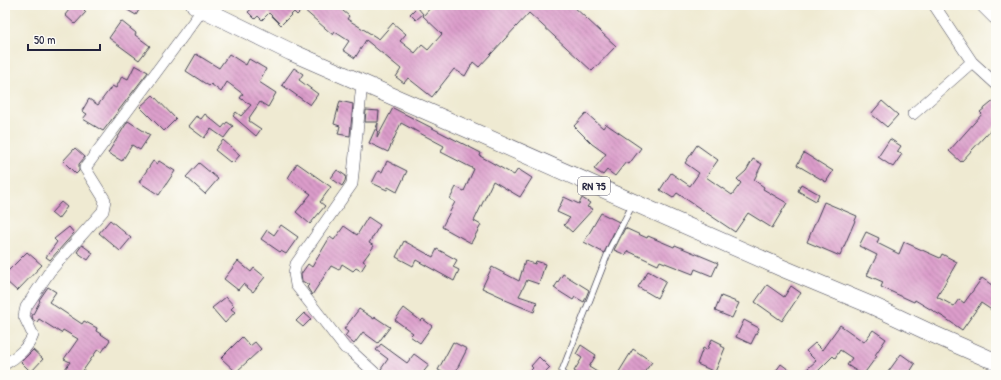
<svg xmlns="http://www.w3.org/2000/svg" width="1001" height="380" font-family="'Patrick Hand',sans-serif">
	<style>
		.building { fill: url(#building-back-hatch) }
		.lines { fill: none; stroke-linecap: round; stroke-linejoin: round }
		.lane-casing { stroke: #414052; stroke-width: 7 }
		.street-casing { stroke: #414052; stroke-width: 12 }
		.primary-casing { stroke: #414052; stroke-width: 18 }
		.lane { stroke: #fff; stroke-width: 5.5 }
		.street { stroke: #fff; stroke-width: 11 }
		.primary { stroke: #fff; stroke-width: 17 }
		.labels { text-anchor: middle; stroke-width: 3; stroke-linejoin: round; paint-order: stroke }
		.shield { fill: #fdfcf7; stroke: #646373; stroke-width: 1 }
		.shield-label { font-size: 11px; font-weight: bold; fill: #22223b }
	</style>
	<defs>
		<pattern id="building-back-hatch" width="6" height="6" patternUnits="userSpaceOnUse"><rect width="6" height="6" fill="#db9cca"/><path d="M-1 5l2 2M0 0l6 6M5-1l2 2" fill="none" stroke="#b17fa5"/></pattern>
	</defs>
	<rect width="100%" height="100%" fill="#fdfcf7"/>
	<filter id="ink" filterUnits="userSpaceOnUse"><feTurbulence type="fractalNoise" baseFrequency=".025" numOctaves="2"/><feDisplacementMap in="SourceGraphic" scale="8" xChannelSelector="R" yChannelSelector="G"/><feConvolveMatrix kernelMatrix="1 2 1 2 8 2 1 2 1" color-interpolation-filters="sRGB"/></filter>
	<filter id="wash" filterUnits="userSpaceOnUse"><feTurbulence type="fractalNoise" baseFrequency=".012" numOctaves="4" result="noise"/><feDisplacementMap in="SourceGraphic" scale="16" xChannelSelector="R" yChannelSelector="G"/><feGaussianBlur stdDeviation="0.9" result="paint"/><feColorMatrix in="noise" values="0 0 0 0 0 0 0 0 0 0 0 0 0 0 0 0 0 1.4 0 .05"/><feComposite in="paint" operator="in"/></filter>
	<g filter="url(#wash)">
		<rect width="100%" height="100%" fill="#efead2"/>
		<g id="blocks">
			<path class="building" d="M 73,5 L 89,5 L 84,10 L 86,12 L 75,24 L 65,15 Z
				M 119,5 L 142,5 L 136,15 Z
				M 256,5 L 336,5 L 349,16 L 347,19 L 379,39 L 393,23 L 406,34 L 400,41 L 415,53 L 422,45 L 428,50 L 442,34 L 423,16 L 433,5 L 572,5 L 616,46 L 592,71 L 529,13 L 479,67 L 473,62 L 465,76 L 454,69 L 432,97 L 408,78 L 404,83 L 396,77 L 401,69 L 366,40 L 355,58 L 343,50 L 349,41 L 335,32 L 333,35 L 303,9 L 297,15 L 294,12 L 281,25 L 269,13 L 262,20 L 258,16 L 255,19 L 248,12 Z
				M 417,7 L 423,14 L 416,20 L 410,14 Z
				M 121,21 L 136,33 L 135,35 L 150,46 L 139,60 L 109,38 Z
				M 196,54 L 219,68 L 229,54 L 246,65 L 249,59 L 266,69 L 259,82 L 276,93 L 268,107 L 260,102 L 249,118 L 250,119 L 249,121 L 261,129 L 256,136 L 233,116 L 236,112 L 241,116 L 251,105 L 240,98 L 243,94 L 227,82 L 221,92 L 211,84 L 209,86 L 186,71 Z
				M 135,65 L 148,72 L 103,131 L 83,119 L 87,114 L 82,111 L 89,99 L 98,105 L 112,86 L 116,88 L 122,76 L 128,79 Z
				M 294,68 L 303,74 L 299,80 L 318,94 L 310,105 L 282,85 Z
				M 153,95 L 176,119 L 164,131 L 140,107 Z
				M 996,99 L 996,124 L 961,162 L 949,151 L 982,114 L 980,112 Z
				M 340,101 L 353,104 L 350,136 L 338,134 L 340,126 L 334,124 Z
				M 882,101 L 898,115 L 887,127 L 871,114 Z
				M 393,108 L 481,153 L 480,156 L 514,175 L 518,169 L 532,178 L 520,197 L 493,181 L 474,221 L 481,225 L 471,243 L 442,227 L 455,202 L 450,199 L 456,187 L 464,191 L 474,169 L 441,152 L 444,146 L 401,123 L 388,152 L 369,143 L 378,123 L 377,138 Z
				M 366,110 L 379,111 L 378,122 L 365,122 Z
				M 586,113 L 603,128 L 606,124 L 641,148 L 629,164 L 626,162 L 615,176 L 607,170 L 603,175 L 594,169 L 606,154 L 592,144 L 574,126 Z
				M 205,114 L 222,128 L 227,122 L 233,126 L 224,138 L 211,129 L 204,138 L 188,126 L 196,116 L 201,119 Z
				M 128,121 L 150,135 L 140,150 L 132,145 L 122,161 L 108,153 Z
				M 890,139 L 901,146 L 897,152 L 902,154 L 893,167 L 878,157 Z
				M 223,140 L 240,155 L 233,163 L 231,161 L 230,162 L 215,150 Z
				M 697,145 L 718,160 L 706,177 L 732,195 L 741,183 L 737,179 L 746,171 L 753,159 L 762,164 L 754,180 L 764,187 L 763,189 L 787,203 L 772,228 L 748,213 L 735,232 L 677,193 L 673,198 L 660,190 L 671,173 L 690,186 L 699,173 L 685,163 Z
				M 75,148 L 85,157 L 79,164 L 79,171 L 76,174 L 63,161 Z
				M 804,153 L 833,171 L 826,182 L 797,165 Z
				M 153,161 L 157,164 L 159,161 L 175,171 L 159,195 L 139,182 Z
				M 387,161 L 407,171 L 397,192 L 388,187 L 387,190 L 372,183 L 378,171 L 382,172 Z
				M 199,163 L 218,179 L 205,194 L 186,177 Z
				M 297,163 L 331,187 L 320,202 L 325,206 L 310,224 L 296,212 L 311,194 L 288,178 Z
				M 337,170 L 346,176 L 345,181 L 342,186 L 331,178 Z
				M 801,184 L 819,194 L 816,201 L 798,191 Z
				M 564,197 L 579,204 L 582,198 L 590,203 L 587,207 L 593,209 L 572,232 L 564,225 L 570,218 L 557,212 Z
				M 61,202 L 67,207 L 58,219 L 51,213 Z
				M 824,202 L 857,216 L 840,256 L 807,242 Z
				M 601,213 L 619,222 L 604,253 L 584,242 Z
				M 368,217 L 380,225 L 369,243 L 374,246 L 363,261 L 366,263 L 361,271 L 356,268 L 353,271 L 342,264 L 339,270 L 331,266 L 312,295 L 307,287 L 309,285 L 302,281 L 301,274 L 308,264 L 312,267 L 330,237 L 334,240 L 344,226 L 357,235 Z
				M 110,220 L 131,238 L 120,251 L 99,233 Z
				M 281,225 L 298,237 L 286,254 L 281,251 L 280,252 L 261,239 L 267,230 L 274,235 Z
				M 69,227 L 74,233 L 50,260 L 46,257 L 57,242 L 54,239 Z
				M 625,228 L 647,238 L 648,236 L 674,247 L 675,245 L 718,263 L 712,276 L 695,269 L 693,274 L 660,261 L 658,265 L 628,251 L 626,255 L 614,250 Z
				M 866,232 L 879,238 L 877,243 L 899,254 L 904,242 L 940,258 L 942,254 L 957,262 L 937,297 L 954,306 L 959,299 L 964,303 L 982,278 L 996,288 L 996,313 L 981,303 L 962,330 L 945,318 L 915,300 L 914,302 L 881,287 L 883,282 L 867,275 L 877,255 L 859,246 Z
				M 404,241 L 433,257 L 437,249 L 457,260 L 453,267 L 459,270 L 454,281 L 416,260 L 413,266 L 396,257 Z
				M 82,245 L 93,253 L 88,260 L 77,252 Z
				M 27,252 L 42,265 L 17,291 L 5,280 L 5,274 Z
				M 238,261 L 251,272 L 254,268 L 265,277 L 253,292 L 243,284 L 238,290 L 224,279 Z
				M 525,261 L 535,264 L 536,261 L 545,264 L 539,284 L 527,280 L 519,296 L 537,302 L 534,312 L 503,299 L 504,298 L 482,288 L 492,267 L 519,281 Z
				M 648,271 L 666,281 L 657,298 L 638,287 Z
				M 563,274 L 589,290 L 584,302 L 575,297 L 573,300 L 554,288 Z
				M 767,285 L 784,297 L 791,286 L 801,293 L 782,321 L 755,302 Z
				M 48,287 L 56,292 L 49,302 L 82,324 L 84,321 L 97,328 L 96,331 L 110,340 L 102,352 L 98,349 L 80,375 L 73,375 L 65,369 L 70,362 L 64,359 L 78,339 L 63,330 L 61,333 L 39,319 L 37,322 L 33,320 L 32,316 L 40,301 L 39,300 Z
				M 721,296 L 739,303 L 732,318 L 715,311 Z
				M 226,297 L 234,306 L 231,309 L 235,312 L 225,323 L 212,308 Z
				M 404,308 L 421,321 L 423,319 L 432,326 L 420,343 L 410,336 L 413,333 L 395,320 Z
				M 359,309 L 374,319 L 375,317 L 390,327 L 378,343 L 363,332 L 354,344 L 345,336 L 348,332 L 344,329 Z
				M 304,313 L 311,319 L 303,327 L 296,321 Z
				M 744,320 L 759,328 L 751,344 L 736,337 Z
				M 840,325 L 864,342 L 873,330 L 886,339 L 875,355 L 877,356 L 863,375 L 847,365 L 852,358 L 840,350 L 835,358 L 833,356 L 814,375 L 800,375 L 816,361 L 806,351 L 815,343 L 822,350 Z
				M 242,337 L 250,346 L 255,342 L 261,349 L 236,372 L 221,358 Z
				M 712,339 L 722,344 L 721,346 L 725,348 L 715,372 L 697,364 L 703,348 L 707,350 Z
				M 453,342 L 467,349 L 454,375 L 448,375 L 438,370 Z
				M 381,344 L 407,363 L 414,354 L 429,365 L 421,375 L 384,375 L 381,369 L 388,359 L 376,350 Z
				M 581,345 L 596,355 L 589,367 L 602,375 L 580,375 L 574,371 L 582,358 L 576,354 Z
				M 633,349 L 652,362 L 642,375 L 617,375 Z
				M 33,350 L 43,359 L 31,372 L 21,362 Z
				M 901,354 L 915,364 L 908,375 L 893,375 L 888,372 Z
				M 539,357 L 550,368 L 543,375 L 526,375 L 533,368 L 531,366 Z
				M 781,364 L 796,375 L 773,375 Z"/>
		</g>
	</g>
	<g filter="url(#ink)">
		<use href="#blocks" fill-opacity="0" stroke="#414052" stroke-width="1"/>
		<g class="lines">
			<g class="lane-casing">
				<path id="lane" d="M 564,375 L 562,371 L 610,248 L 633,204"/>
			</g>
			<g class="street-casing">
				<path id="street" d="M 934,5 L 972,62 L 996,84
					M 362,83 L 352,184 L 296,264 L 294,273 L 296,285 L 345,348 L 351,351 L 377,375
					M 913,114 L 972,62
					M 5,364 C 16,358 29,347 33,335 L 24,316 L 26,307 L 50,271 L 103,211 L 105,200 L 85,168 L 203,9"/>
			</g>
			<g class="primary-casing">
				<path id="primary" d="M 195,5 L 291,52 L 472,131 L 782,268 L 873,306 L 935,335 L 987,358 L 996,361
					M 985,5 L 996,16"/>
			</g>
			<use href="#lane" class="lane"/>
			<use href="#street" class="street"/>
			<use href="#primary" class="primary"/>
		</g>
	</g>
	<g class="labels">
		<rect class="shield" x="578" y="177" width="32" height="18" rx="3"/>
		<g class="shield-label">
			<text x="594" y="190">RN 75</text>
		</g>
	</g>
	<rect width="1001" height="380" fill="none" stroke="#fdfcf7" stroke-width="20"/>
	<path d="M28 44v6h72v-6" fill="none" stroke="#22223b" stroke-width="2"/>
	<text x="34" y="44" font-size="12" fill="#22223b" stroke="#fdfcf7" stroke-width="3" paint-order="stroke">50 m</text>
</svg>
